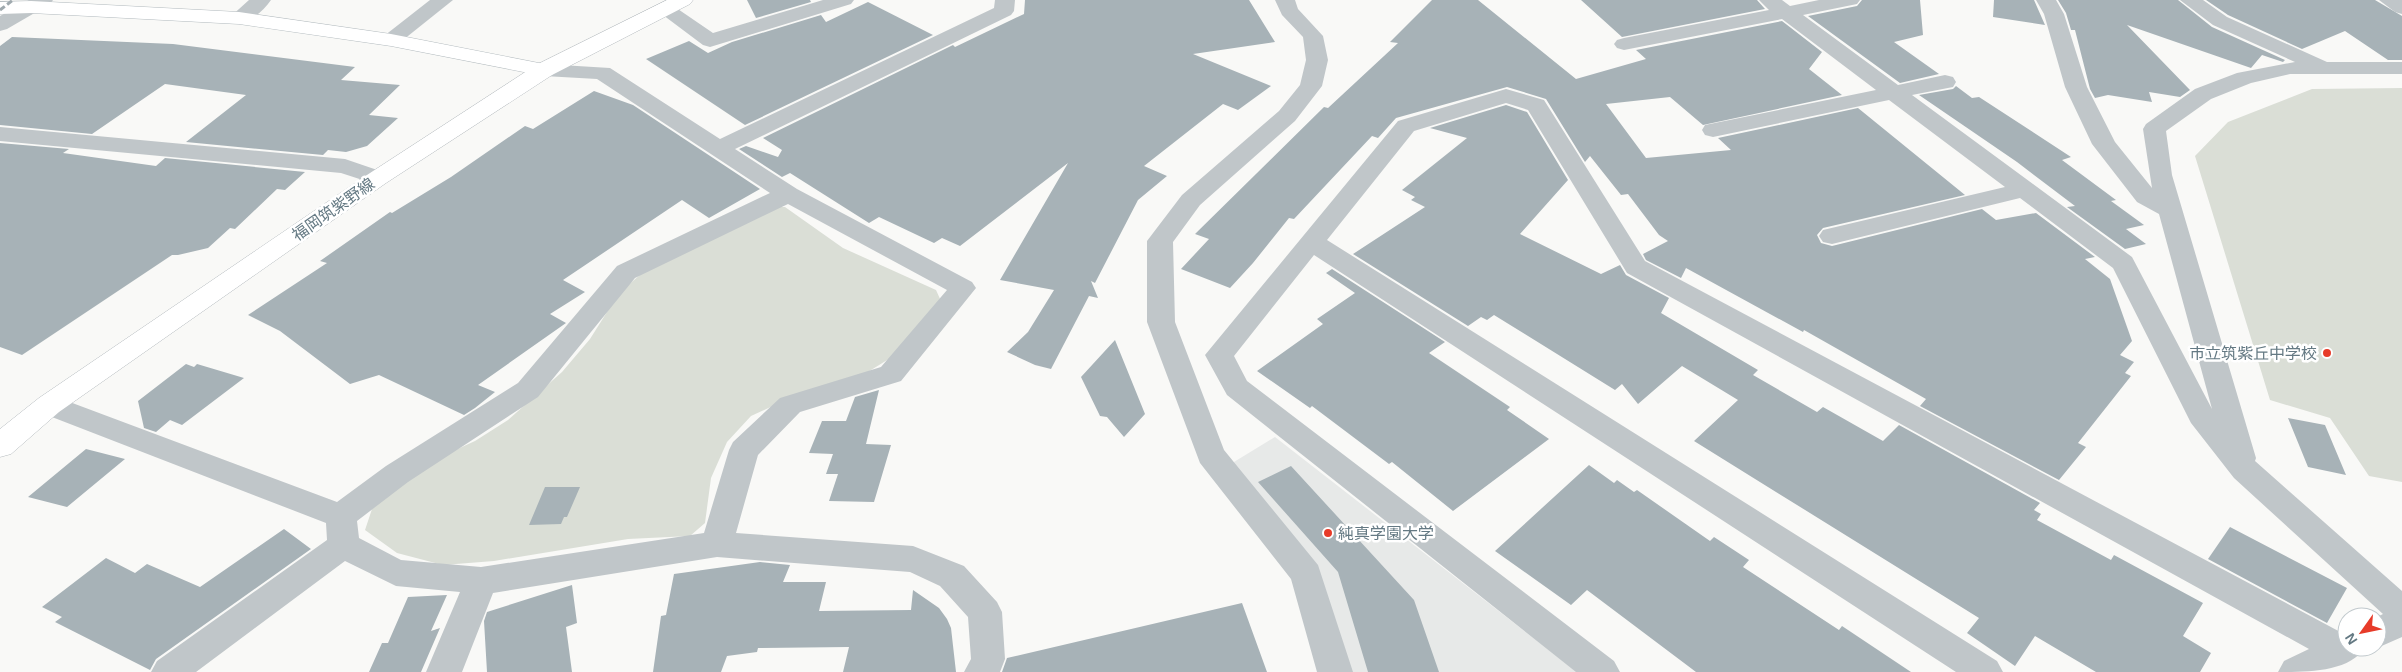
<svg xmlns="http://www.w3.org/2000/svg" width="2402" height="672" font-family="Arial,'Noto Sans JP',sans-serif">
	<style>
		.built { fill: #e7e9e8 }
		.green { fill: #daded6 }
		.building { fill: #a7b2b7 }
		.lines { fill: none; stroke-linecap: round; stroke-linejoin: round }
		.secondary-casing { stroke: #b2babe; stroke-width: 1 }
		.primary-casing { stroke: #b4babe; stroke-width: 1 }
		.street { fill: #c0c6c9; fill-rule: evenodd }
		.secondary { fill: #fff; fill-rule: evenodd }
		.primary { fill: #fff; fill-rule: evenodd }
		.rail { stroke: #9fa9ae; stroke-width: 3; stroke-dasharray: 6 3; stroke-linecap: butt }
		.poi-dot { fill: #e73b29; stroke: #fff; stroke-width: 2 }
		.labels { text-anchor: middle; stroke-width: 5; stroke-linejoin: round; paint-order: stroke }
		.street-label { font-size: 16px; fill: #647983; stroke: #fff }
		.poi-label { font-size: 16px; fill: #647983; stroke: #fff; text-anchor: end }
	</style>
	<rect width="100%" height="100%" fill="#f9f9f7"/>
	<path class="built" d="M 1275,437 L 1577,672 L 1331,672 L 1303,590 L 1211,476 Z"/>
	<path class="green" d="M 2402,88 L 2402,482 L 2369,476 L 2330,418 L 2270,400 L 2195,156 L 2228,122 L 2312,89 Z
		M 769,207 L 785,207 L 843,248 L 936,290 L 941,301 L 892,357 L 863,375 L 790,398 L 751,416 L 727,442 L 711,478 L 705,523 L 690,536 L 628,539 L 494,561 L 443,565 L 397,553 L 365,530 L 372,509 L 427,463 L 475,441 L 508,420 L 562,372 L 590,339 L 619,293 L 648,268 Z"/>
	<path class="building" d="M 747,0 L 810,0 L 811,2 L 756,18 Z
		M 1025,0 L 1249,0 L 1275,42 L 1193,54 L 1271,86 L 1238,110 L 1223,104 L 1144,166 L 1167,176 L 1138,200 L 1095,283 L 1091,281 L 1098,298 L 1089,296 L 1051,369 L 1035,365 L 1007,352 L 1028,332 L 1054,290 L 1000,280 L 1068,163 L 960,246 L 942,238 L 934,243 L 879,217 L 869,223 L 790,173 L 782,177 L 739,149 L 746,146 L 778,157 L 782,150 L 763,138 L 953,45 L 955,47 L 1024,14 Z
		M 1432,0 L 1478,0 L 1576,79 L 1646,59 L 1636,50 L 1782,21 L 1822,52 L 1809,69 L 1842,95 L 1703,125 L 1670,97 L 1606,104 L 1646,158 L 1731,150 L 1718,138 L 1858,108 L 1965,195 L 1823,228 L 1817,235 L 1821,243 L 1832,246 L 1982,209 L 1996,220 L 2036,213 L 2095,257 L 2085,259 L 2110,279 L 2132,341 L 2120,355 L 2134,362 L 2125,373 L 2131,376 L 2078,443 L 2086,447 L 2059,480 L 1920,406 L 1926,399 L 1804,330 L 1803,332 L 1686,268 L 1681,278 L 1646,260 L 1643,254 L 1668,241 L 1659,235 L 1628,194 L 1621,195 L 1590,156 L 1585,162 L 1546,99 L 1507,87 L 1396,118 L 1378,138 L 1372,136 L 1294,219 L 1289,218 L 1253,263 L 1230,288 L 1181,269 L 1209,239 L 1195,234 L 1324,107 L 1328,108 L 1398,43 L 1390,42 Z
		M 1581,0 L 1757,0 L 1765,9 L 1622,37 Z
		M 1862,0 L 1920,0 L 1923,35 L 1894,42 L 1939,74 L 1900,83 L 1808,16 L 1857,6 Z
		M 1994,0 L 2034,0 L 2045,25 L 1993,17 Z
		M 2058,0 L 2178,0 L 2212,27 L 2285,60 L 2283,62 L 2262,55 L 2251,68 L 2127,25 L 2190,90 L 2180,97 L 2149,92 L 2152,102 L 2108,95 L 2095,98 L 2090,89 L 2075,30 L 2071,30 L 2066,13 Z
		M 2206,0 L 2375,0 L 2402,16 L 2402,60 L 2388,60 L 2345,31 L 2302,49 L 2228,15 Z
		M 868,2 L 933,35 L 745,125 L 646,59 L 689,41 L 708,53 L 732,42 L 821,15 L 826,22 Z
		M 12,37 L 173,44 L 355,67 L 341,80 L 400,85 L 369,115 L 398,118 L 367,146 L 346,152 L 328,150 L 323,155 L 186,142 L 246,95 L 165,84 L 92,134 L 0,125 L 0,46 Z
		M 1956,86 L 1972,98 L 1979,97 L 2071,157 L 2062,160 L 2116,200 L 2111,201 L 2144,225 L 2126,229 L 2146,244 L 2125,249 L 2067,207 L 2075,206 L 2017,162 L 1919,95 L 1953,89 Z
		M 594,91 L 633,105 L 760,189 L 709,218 L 682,200 L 563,280 L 585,292 L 550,314 L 566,323 L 478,385 L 495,392 L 475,408 L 464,415 L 379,375 L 350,384 L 280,331 L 248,315 L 327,263 L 320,261 L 390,212 L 392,213 L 451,177 L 525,126 L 533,129 Z
		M 1506,105 L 1527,112 L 1568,180 L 1520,234 L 1601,274 L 1620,265 L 1626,275 L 1669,298 L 1661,313 L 1758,370 L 1753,375 L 1817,412 L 1823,407 L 1883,441 L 1899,425 L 2040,503 L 2034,510 L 2041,514 L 2037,520 L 2111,560 L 2114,555 L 2203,603 L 2183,636 L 2211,653 L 2200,672 L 2096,672 L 2035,636 L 2015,666 L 1967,633 L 1979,618 L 1694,441 L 1738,400 L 1682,366 L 1638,404 L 1622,384 L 1615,390 L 1494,315 L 1487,320 L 1481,317 L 1468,326 L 1353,254 L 1425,207 L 1411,200 L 1415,197 L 1402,190 L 1467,138 L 1430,128 Z
		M 0,143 L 69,149 L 63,153 L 156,166 L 165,158 L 305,172 L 285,190 L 277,189 L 235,229 L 230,228 L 208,248 L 178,255 L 172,255 L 22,355 L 0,347 Z
		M 1332,269 L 1445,342 L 1429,353 L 1510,407 L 1507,410 L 1549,439 L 1453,511 L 1392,462 L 1389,464 L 1312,406 L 1310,408 L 1257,371 L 1323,324 L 1317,319 L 1355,293 L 1326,273 Z
		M 1115,340 L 1145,414 L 1124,437 L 1107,417 L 1100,416 L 1081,377 Z
		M 186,364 L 194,367 L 197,364 L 244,378 L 182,425 L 170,420 L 156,432 L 144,428 L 138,401 Z
		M 879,390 L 866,444 L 891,445 L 874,502 L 829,501 L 838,474 L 826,474 L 833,454 L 809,453 L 822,421 L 846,421 L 855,397 Z
		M 2288,418 L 2325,425 L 2346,475 L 2308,467 Z
		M 86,449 L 125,459 L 67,507 L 28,497 Z
		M 1589,465 L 1614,483 L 1617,480 L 1634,492 L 1637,490 L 1710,541 L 1714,537 L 1749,560 L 1743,567 L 1839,630 L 1842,626 L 1911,672 L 1696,672 L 1587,590 L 1571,605 L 1495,551 Z
		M 1291,466 L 1414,600 L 1439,672 L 1368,672 L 1338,572 L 1258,482 Z
		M 545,487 L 580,487 L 567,517 L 564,517 L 561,524 L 529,525 Z
		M 2230,527 L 2347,588 L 2327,623 L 2208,559 Z
		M 284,529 L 311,549 L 156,659 L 150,670 L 55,622 L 62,617 L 42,607 L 106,558 L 135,573 L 147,564 L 200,587 Z
		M 760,562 L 790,565 L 783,582 L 826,582 L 819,611 L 911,610 L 913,590 L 939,608 L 947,619 L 951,628 L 956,672 L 843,672 L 849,647 L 758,648 L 757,652 L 727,656 L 721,672 L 653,672 L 661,616 L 666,615 L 674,574 Z
		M 572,585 L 577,623 L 566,627 L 572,672 L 487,672 L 484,621 L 487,612 Z
		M 447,595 L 431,631 L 440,628 L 421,672 L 369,672 L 382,643 L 388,643 L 408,597 Z
		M 1242,603 L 1267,672 L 1002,672 L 1007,658 Z"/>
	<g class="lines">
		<g class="secondary-casing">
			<path id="secondary" d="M 31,1 L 239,12 L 391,34 L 544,64 L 552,65 L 555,70 L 552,75 L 544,76 L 391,46 L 239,24 L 31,13 L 0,14 L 0,2 Z"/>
		</g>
		<g class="primary-casing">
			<path id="primary" d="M 667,0 L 693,0 L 690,4 L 552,75 L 386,183 L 59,412 L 11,454 L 0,457 L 0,429 L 39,398 L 370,173 L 536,65 Z"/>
		</g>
		<path class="street" d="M 29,0 L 53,0 L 50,4 L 7,29 L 0,31 L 0,16 Z
			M 249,0 L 271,0 C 263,12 247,26 232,22 L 229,18 Z
			M 430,0 L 453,0 L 398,44 L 391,46 L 384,44 L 381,40 L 384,36 Z
			M 823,0 L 854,0 L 851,4 L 710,47 L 703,45 L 655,9 L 658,5 L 665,3 L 672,5 L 713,33 Z
			M 995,0 L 1015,0 L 1014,11 L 1011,15 L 735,149 L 797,189 L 972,282 L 976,288 L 901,381 L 800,412 L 758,455 L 736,533 L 913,546 L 964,566 L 997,602 L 1002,612 L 1005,659 L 1000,672 L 964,672 L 971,659 L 968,617 L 940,586 L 910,572 L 717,557 L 493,593 L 462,672 L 426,672 L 460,592 L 396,586 L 345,561 L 196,672 L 151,672 L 157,661 L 327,540 L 326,523 L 39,412 L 34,405 L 39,398 L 49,395 L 59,398 L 337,502 L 386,466 L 518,383 L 617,266 L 770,193 L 597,79 L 544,76 L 536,75 L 533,70 L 536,65 L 544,64 L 610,68 L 720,139 L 994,8 ZM 788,204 L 947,290 L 881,367 L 780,398 L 733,442 L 729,450 L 704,533 L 481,567 L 401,560 L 359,538 L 357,521 L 408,482 L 538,397 L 635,278 Z
			M 1275,0 L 1295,0 L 1298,9 L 1323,36 L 1328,60 L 1322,86 L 1295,121 L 1200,205 L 1173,242 L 1175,322 L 1224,450 L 1318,565 L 1353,672 L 1317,672 L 1291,579 L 1200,463 L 1147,322 L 1147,241 L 1182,195 L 1279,111 L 1300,85 L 1306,60 L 1303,37 L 1282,15 Z
			M 1759,0 L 1782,0 L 1790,6 L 1819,0 L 1860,0 L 1857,4 L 1803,15 L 1898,85 L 1945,75 L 1953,77 L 1956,82 L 1953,87 L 1912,95 L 2132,257 L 2212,409 L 2159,214 L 2137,202 L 2092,144 L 2065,87 L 2044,14 L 2036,0 L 2056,0 L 2064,14 L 2087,87 L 2115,142 L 2152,188 L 2143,129 L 2146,124 L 2195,89 L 2237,73 L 2295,62 L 2213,25 L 2180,0 L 2203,0 L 2227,17 L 2327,62 L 2402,62 L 2402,74 L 2290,74 L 2251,83 L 2211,99 L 2166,131 L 2172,175 L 2256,458 L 2255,461 L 2402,591 L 2402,637 L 2377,648 L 2376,647 L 2377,617 L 2383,614 L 2234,478 L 2191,423 L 2113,268 L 2020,198 L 1832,244 L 1823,242 L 1819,236 L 1823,230 L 2005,187 L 1889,100 L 1713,137 L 1705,135 L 1702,130 L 1705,125 L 1876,90 L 1782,19 L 1624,50 L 1617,48 L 1614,44 L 1617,40 L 1624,38 L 1769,10 Z
			M 2379,0 L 2402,0 L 2402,14 L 2395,12 Z
			M 1506,89 L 1544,100 L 1645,261 L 2344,634 L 2347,633 L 2347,647 L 2365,647 C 2350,672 2308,672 2278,672 L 2284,661 L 2309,649 L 1627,273 L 1528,110 L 1506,103 L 1414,131 L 1327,240 L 1997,661 L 2003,672 L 1956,672 L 1314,255 L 1234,356 L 1247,381 L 1614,661 L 1620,672 L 1576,672 L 1227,395 L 1205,355 L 1398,121 Z
			M 0,127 L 345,159 L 386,173 L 390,178 L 386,183 L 378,185 L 341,173 L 0,141 Z"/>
		<use href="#secondary" class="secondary"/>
		<use href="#primary" class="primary"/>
		<path class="rail" d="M 0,10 L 13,0"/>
	</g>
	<g class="poi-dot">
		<circle cx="2327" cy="353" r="5"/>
		<circle cx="1328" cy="533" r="5"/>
	</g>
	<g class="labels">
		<g class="street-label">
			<text transform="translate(333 209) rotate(-35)" y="6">福岡筑紫野線</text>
		</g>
		<g class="poi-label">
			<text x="2317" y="359">市立筑紫丘中学校</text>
			<text x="1338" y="539" text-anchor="start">純真学園大学</text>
		</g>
	</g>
	<g transform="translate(2362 632) rotate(237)"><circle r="24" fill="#ffffff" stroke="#c1c9cd"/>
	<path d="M0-4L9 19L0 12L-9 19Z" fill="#e73b29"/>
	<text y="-8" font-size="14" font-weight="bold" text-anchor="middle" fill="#647983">N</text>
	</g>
</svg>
